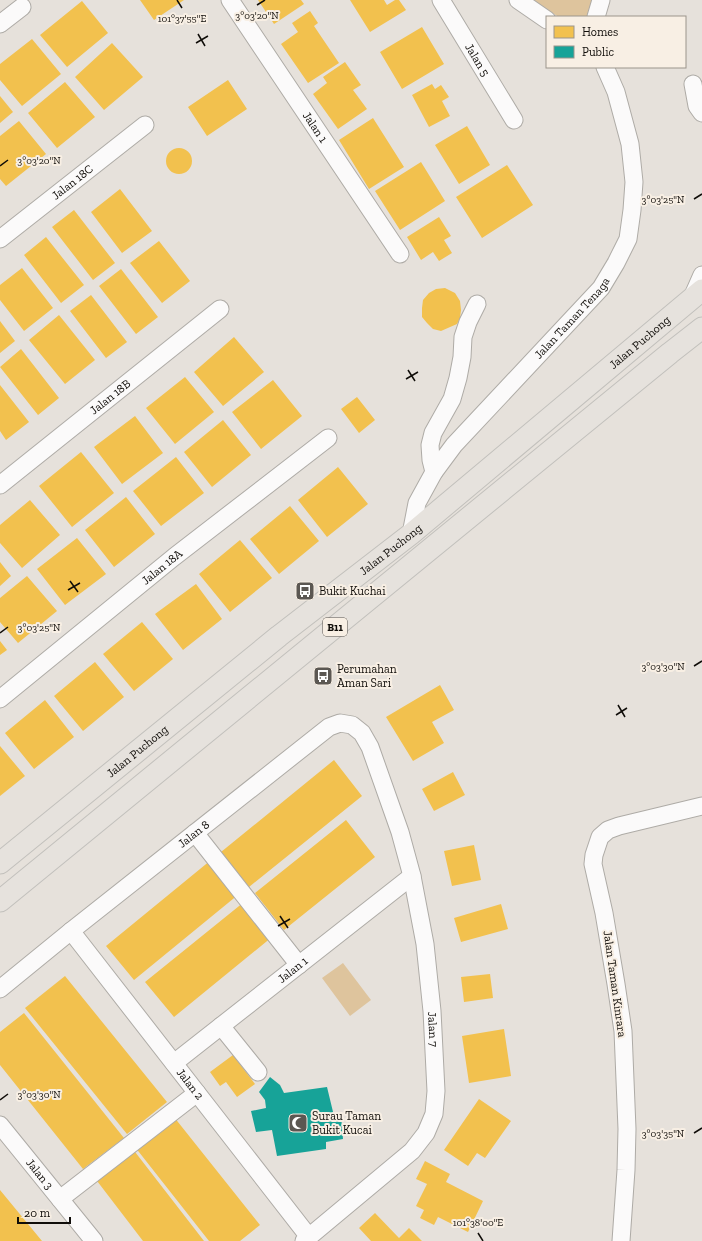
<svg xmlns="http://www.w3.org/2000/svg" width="702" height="1241" font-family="'Zilla Slab',serif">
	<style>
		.green { fill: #dec49d }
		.homes { fill: #f2c14e }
		.public { fill: #17a398 }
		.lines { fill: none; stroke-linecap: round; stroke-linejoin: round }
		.minor-casing { stroke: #aeaba6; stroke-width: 19 }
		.major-casing { stroke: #c2c0bc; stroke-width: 23 }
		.minor { stroke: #fbfafa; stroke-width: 17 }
		.major { stroke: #e6e2dd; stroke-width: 21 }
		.ticks { fill: none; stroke: #100d09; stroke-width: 1.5 }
		.labels { text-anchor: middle; stroke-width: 4; stroke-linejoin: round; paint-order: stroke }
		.shield { fill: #f8efe4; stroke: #56514b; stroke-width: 1 }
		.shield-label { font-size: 11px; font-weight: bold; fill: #100d09 }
		.street-label { font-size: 12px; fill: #100d09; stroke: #f8efe4 }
		.poi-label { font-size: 12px; fill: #100d09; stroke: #f8efe4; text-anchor: start }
		.ticks-label { font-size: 10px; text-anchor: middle; fill: #100d09; stroke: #f8efe4; stroke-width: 4; stroke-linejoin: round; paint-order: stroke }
	</style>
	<rect width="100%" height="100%" fill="#e6e1db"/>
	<path class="green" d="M 531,0 L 592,0 L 588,17 L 559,17 Z
		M 343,963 L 371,1000 L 350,1016 L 322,978 Z"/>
	<path class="homes" d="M 140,0 L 184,0 L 154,20 Z
		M 258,0 L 301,0 L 304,4 L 274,24 Z
		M 350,0 L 384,0 L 387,5 L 395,0 L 399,0 L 406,10 L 370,32 Z
		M 82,1 L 108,33 L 67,67 L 40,35 Z
		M 310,11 L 318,23 L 314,26 L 339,63 L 308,83 L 281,44 L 298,32 L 292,23 Z
		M 422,27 L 444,64 L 402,89 L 380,52 Z
		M 32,39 L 61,74 L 22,106 L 0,80 L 0,64 Z
		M 112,43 L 143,77 L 104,110 L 75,77 Z
		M 345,62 L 361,85 L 353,90 L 367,109 L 338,129 L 313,94 L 327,83 L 323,77 Z
		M 228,80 L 247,109 L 207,136 L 188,107 Z
		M 65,82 L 95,117 L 57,148 L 28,113 Z
		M 432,84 L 435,89 L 441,85 L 449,97 L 442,101 L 450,116 L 429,127 L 412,95 Z
		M 0,96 L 13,112 L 0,123 Z
		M 373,118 L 404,167 L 369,189 L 339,140 Z
		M 19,121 L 46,154 L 6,186 L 0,179 L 0,136 Z
		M 467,126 L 490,165 L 459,184 L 435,145 Z
		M166 161a13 13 0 1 1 26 0a13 13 0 1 1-26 0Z
		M 421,162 L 445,201 L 400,230 L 375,191 Z
		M 507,165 L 533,205 L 482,238 L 456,197 Z
		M 120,189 L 152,231 L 122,253 L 91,212 Z
		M 74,210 L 115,263 L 93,280 L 52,227 Z
		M 439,217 L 451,236 L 444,240 L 452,253 L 439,261 L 433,252 L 421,260 L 407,237 Z
		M 46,237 L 84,285 L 61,303 L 24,255 Z
		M 159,241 L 190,281 L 162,303 L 130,263 Z
		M 22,268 L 53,308 L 24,331 L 0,300 L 0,285 Z
		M 121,269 L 158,317 L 136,334 L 99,286 Z
		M 445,288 L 455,293 L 460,301 L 461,310 L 460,318 L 457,324 L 441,331 L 433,329 L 427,323 L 422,317 L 422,308 L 423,300 L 429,293 L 436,289 Z
		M 91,295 L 127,342 L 106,358 L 70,311 Z
		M 59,315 L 95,360 L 65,384 L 29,340 Z
		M 0,321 L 15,341 L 0,353 Z
		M 234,337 L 264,372 L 223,406 L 194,372 Z
		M 21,349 L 59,398 L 38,415 L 0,367 Z
		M 185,377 L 214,412 L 175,444 L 146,408 Z
		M 273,380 L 302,416 L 261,449 L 232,412 Z
		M 0,385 L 29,422 L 6,440 L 0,431 Z
		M 357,397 L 375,420 L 359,433 L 341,409 Z
		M 135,416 L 163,453 L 122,484 L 94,447 Z
		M 223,420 L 251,455 L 212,487 L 184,452 Z
		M 81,452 L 114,493 L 72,527 L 39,486 Z
		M 176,457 L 204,493 L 161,526 L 133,491 Z
		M 338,467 L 368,504 L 327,537 L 298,500 Z
		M 126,497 L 155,534 L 114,567 L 85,530 Z
		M 30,500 L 60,535 L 22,568 L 0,543 L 0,525 Z
		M 290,506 L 319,541 L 279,574 L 250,539 Z
		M 77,538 L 106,574 L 65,605 L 37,569 Z
		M 240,540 L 272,578 L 230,612 L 199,574 Z
		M 0,562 L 11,576 L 0,586 Z
		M 27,576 L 57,611 L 18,643 L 0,622 L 0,598 Z
		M 196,584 L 222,619 L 183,650 L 155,614 Z
		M 142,622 L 173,659 L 134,691 L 103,654 Z
		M 0,641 L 7,650 L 0,655 Z
		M 95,662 L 124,697 L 83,731 L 54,696 Z
		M 440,685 L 454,710 L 432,722 L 444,743 L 413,761 L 386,717 Z
		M 45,700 L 74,737 L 34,769 L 5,733 Z
		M 0,746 L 25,776 L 0,796 Z
		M 334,760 L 362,796 L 249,887 L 221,852 Z
		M 453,772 L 465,795 L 434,811 L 422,789 Z
		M 346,820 L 375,857 L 284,930 L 255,893 Z
		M 474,845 L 481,880 L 452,886 L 444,851 Z
		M 211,860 L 239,894 L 134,980 L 106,946 Z
		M 244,902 L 272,937 L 174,1017 L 145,982 Z
		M 501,904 L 508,929 L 461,942 L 454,918 Z
		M 490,974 L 493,998 L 464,1002 L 461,977 Z
		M 65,976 L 167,1102 L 127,1134 L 25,1008 Z
		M 24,1013 L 124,1138 L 83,1169 L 0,1065 L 0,1032 Z
		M 504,1029 L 511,1076 L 469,1083 L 462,1036 Z
		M 233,1055 L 255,1084 L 237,1097 L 226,1082 L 220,1086 L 210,1072 Z
		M 479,1099 L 511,1121 L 485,1158 L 477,1153 L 468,1166 L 444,1150 Z
		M 174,1117 L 260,1225 L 240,1241 L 209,1241 L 135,1147 Z
		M 132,1148 L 204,1241 L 143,1241 L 94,1177 Z
		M 425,1161 L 450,1174 L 446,1182 L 483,1201 L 468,1232 L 438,1217 L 434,1225 L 420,1218 L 424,1210 L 416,1206 L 427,1184 L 416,1179 Z
		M 0,1190 L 42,1241 L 0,1241 Z
		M 375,1213 L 399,1238 L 409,1228 L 422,1241 L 371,1241 L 359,1228 Z"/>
	<path class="public" d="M 270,1077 L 280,1085 L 284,1093 L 327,1087 L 334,1116 L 341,1115 L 343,1139 L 326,1142 L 326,1149 L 277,1156 L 272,1130 L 256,1132 L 251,1111 L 266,1108 L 265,1100 L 259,1092 Z"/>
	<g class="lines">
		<g class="minor-casing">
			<g id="minor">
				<path id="s1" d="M 230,0 L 400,254"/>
				<path id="s2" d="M 441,0 L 514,120"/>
				<path d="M 518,0 L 547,20"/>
				<path d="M 596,17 L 601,0"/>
				<path d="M 0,24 L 22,7"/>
				<path d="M 693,84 L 697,106 L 702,113"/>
				<path id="s3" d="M 0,239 L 145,125"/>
				<path d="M 691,300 L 702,275"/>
				<path d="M 434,472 L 431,460 L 430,445 L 433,433 L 452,399 L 458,378 L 462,357 L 463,337 L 468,322 L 477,304"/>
				<path id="s4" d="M 0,485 L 220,309"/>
				<path id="s5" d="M 411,534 L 417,503 L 434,472 L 454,445 L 601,288 L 616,263 L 628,239 L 632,210 L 634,182 L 630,144 L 616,92 L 605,67"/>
				<path id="s6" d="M 0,699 L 174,557 L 328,438"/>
				<path d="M 195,833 L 299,965"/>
				<path id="s7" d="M 71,931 L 309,1237"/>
				<path id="s8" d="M 0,989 L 71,931 L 329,727 L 340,723 L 352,725 L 362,733 L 370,747 L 400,832 L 412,876 L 425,944 L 432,1011 L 436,1091 L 434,1114 L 426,1133 L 412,1151 L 304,1241"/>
				<path d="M 221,1026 L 258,1072"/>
				<path id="s9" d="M 174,1063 L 412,876"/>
				<path id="s10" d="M 0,1125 L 94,1241"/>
				<path d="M 60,1199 L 197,1093"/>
				<path d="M 621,1241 L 626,1170 L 627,1129 L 623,1031 L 616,984 L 604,913 L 593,864 L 594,855 L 600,837 L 608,830 L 619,826 L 702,806"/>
			</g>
		</g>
		<g class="major-casing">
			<g id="major">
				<path id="s11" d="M 0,863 L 279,636 L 411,534 L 702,290"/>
				<path d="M 0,901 L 670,353 L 702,328"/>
			</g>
		</g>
		<use href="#minor" class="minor"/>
		<use href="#major" class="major"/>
	</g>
	<path class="ticks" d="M 177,0 L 182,8M 257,5 L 265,0M 198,34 L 205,46M 196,43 L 208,36M 0,166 L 8,160M 694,199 L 702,194M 408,370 L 415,381M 406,379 L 418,372M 70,581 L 78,592M 68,590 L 80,583M 0,633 L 8,627M 694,666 L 702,661M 618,705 L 625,717M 616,715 L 627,708M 280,916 L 288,928M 278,926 L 290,919M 0,1100 L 8,1094M 694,1133 L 702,1128M 478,1233 L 483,1241"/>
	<defs>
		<g id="bus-square" transform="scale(1)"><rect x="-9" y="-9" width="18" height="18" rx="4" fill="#5b5752" stroke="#f8efe4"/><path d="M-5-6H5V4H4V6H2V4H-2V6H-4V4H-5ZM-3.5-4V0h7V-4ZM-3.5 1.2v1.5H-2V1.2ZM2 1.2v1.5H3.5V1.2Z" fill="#fff"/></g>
		<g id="mosque-square" transform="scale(1)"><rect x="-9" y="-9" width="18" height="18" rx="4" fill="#5b5752" stroke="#f8efe4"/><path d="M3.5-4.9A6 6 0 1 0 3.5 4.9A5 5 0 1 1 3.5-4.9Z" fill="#fff"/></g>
	</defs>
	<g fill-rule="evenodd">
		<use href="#bus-square" x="305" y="591"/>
		<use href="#bus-square" x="323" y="676"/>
		<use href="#mosque-square" x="298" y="1123"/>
	</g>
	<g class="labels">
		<rect class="shield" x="323" y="618" width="24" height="18" rx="3"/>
		<g class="shield-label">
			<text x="335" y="631">B11</text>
		</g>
		<g class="street-label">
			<text dy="4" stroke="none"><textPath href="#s2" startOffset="70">Jalan 5</textPath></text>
			<text dy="4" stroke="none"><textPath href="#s1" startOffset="153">Jalan 1</textPath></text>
			<text dy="4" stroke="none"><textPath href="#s3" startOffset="92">Jalan 18C</textPath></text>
			<text dy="4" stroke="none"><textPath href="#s5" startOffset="274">Jalan Taman Tenaga</textPath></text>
			<text dy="4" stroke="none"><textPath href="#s11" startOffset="825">Jalan Puchong</textPath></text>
			<text dy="4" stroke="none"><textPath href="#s4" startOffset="141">Jalan 18B</textPath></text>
			<text dy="4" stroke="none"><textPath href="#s11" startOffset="501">Jalan Puchong</textPath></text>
			<text dy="4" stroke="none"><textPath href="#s6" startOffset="209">Jalan 18A</textPath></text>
			<text dy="4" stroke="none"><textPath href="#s11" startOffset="177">Jalan Puchong</textPath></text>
			<text dy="4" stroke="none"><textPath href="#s8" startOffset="248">Jalan 8</textPath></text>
			<text dy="4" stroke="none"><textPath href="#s9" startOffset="151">Jalan 1</textPath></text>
			<text transform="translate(615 984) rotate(82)" y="4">Jalan Taman Kinrara</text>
			<text dy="4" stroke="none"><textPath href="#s8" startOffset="764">Jalan 7</textPath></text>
			<text dy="4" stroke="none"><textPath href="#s7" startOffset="194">Jalan 2</textPath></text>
			<text dy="4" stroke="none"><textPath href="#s10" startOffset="63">Jalan 3</textPath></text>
		</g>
		<g class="poi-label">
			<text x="319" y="595">Bukit Kuchai</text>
			<text x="337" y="673">Perumahan<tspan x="337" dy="14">Aman Sari</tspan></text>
			<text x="312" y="1120">Surau Taman<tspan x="312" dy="14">Bukit Kucai</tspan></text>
		</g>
	</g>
	<g class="ticks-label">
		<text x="257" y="19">3°03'20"N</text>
		<text x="182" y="22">101°37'55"E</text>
		<text x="39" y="164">3°03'20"N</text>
		<text x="663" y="203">3°03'25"N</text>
		<text x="39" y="631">3°03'25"N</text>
		<text x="663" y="670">3°03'30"N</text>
		<text x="39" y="1098">3°03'30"N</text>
		<text x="663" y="1137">3°03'35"N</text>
		<text x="478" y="1226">101°38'00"E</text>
	</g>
	<rect x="546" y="16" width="140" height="52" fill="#f8efe4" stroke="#9b958c"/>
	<rect x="554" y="26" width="20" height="12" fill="#f2c14e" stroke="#9b958c"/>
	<text x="582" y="36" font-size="12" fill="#100d09">Homes</text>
	<rect x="554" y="46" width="20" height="12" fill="#17a398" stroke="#9b958c"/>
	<text x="582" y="56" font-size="12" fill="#100d09">Public</text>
	<path d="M18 1217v6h52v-6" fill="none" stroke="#100d09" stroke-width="2"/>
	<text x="24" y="1217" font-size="12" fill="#100d09" stroke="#f8efe4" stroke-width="3" paint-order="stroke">20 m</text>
</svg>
